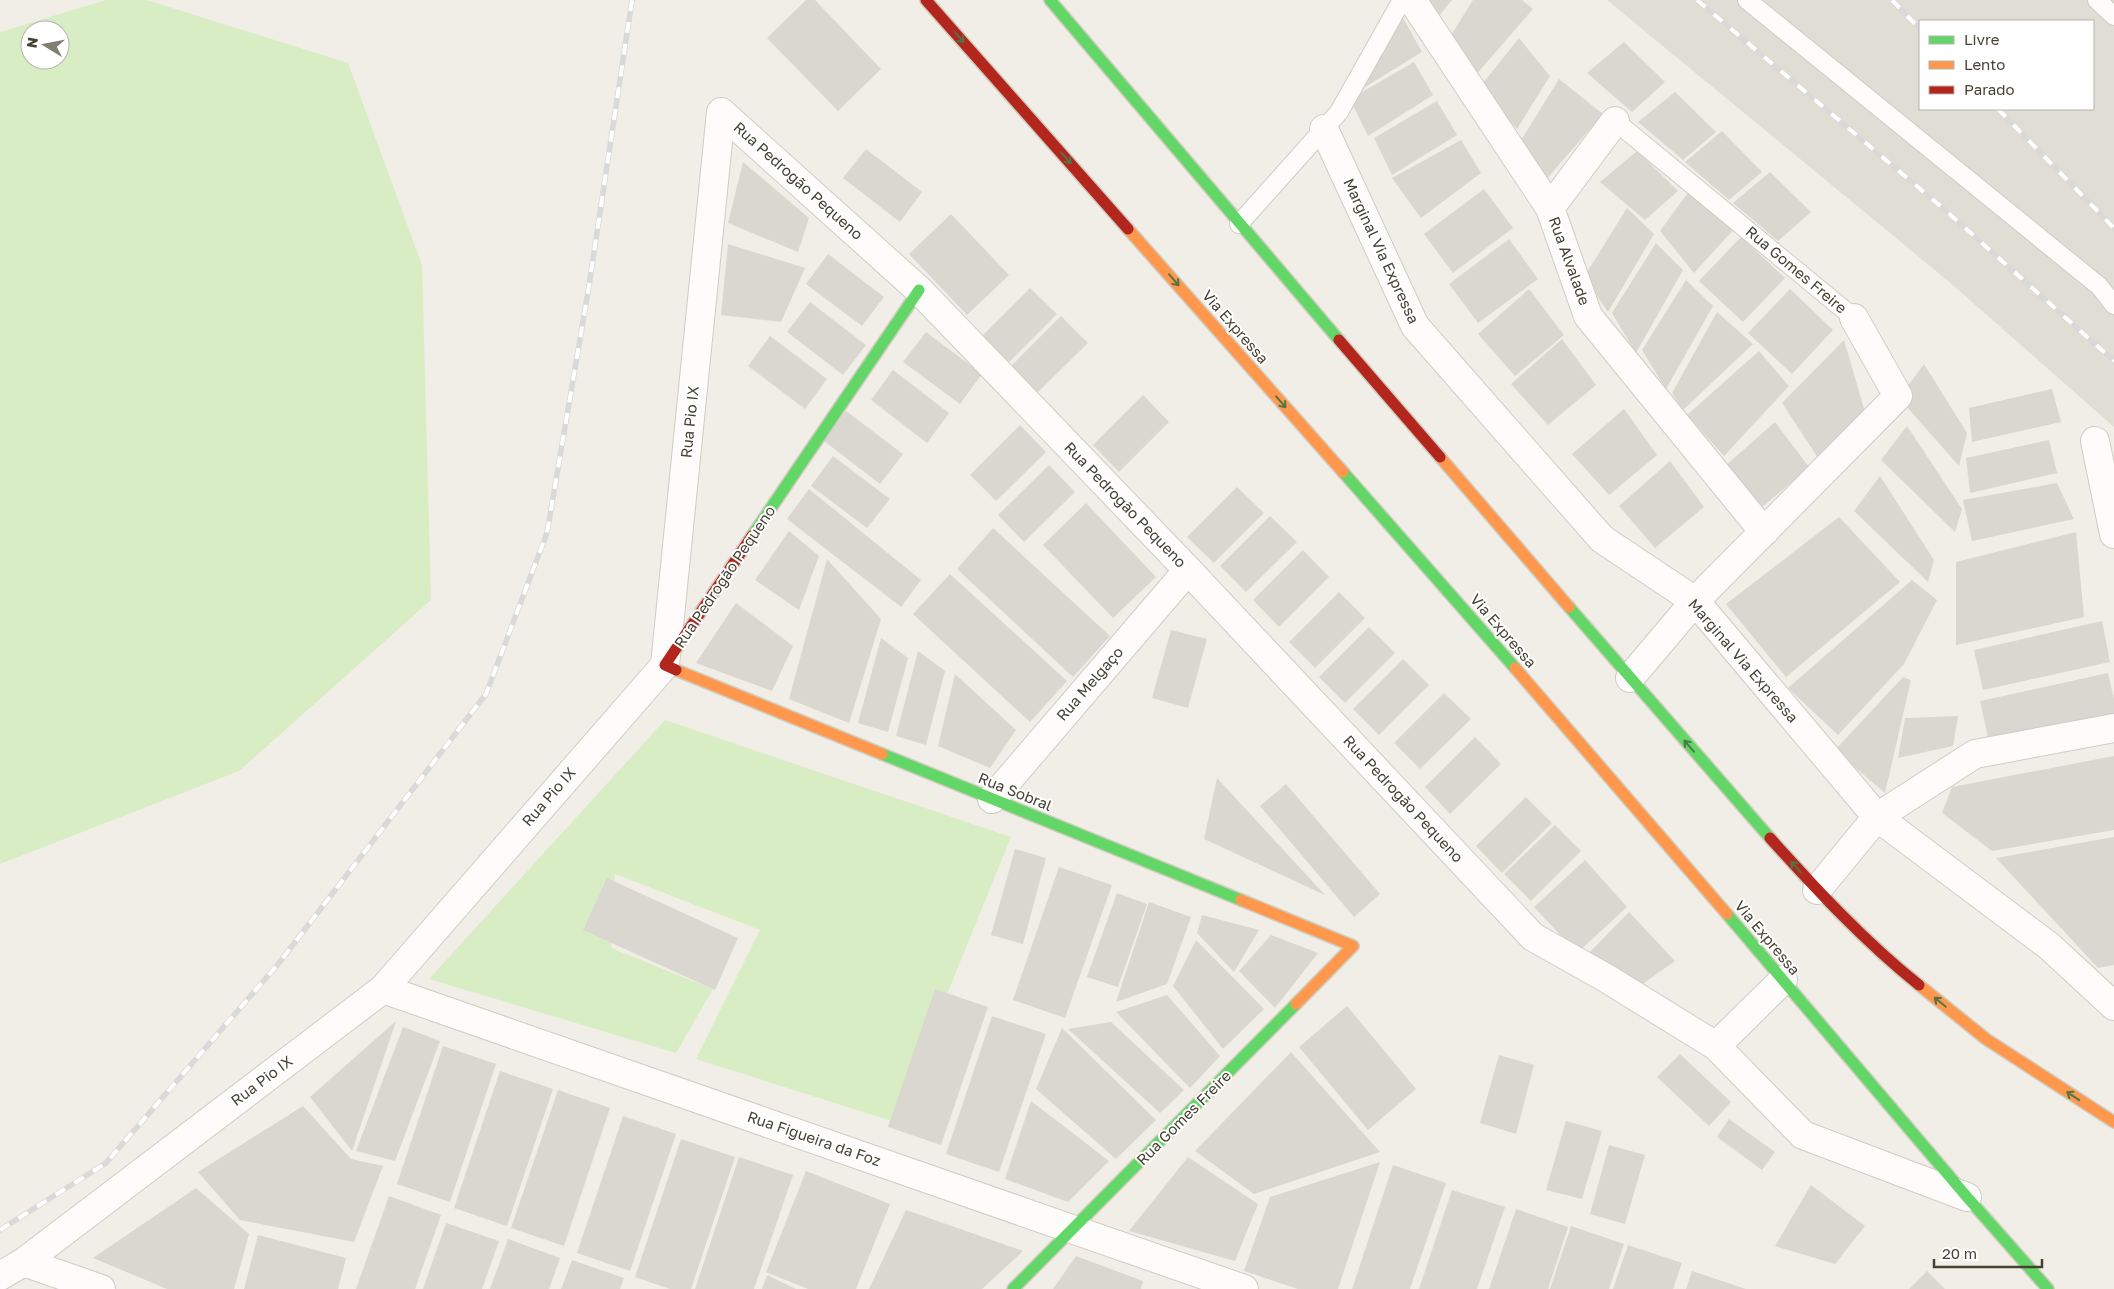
<svg xmlns="http://www.w3.org/2000/svg" width="2114" height="1289" font-family="'Golos Text',sans-serif">
	<style>
		.industrial { fill: #e0ddd5; fill-rule: evenodd }
		.green { fill: #d9edc4; fill-rule: evenodd }
		.building { fill: #d9d7d0 }
		.lines { fill: none; stroke-linecap: round; stroke-linejoin: round }
		.lane-casing { stroke: #ceccc5; stroke-width: 20 }
		.street-casing { stroke: #ceccc5; stroke-width: 30 }
		.fast-casing { stroke: #d0ccbd; stroke-width: 14 }
		.slow-casing { stroke: #d0ccbd; stroke-width: 14 }
		.jam-casing { stroke: #d0ccbd; stroke-width: 14 }
		.lane { stroke: #fdfcfb; stroke-width: 18 }
		.street { stroke: #fdfcfb; stroke-width: 28 }
		.fast { stroke: #63d668; stroke-width: 11 }
		.slow { stroke: #ff974d; stroke-width: 11 }
		.jam { stroke: #b3261e; stroke-width: 11 }
		.rail-casing { stroke: #d9d9d8; stroke-width: 5.5 }
		.rail { stroke: #fff; stroke-width: 4; stroke-dasharray: 11; stroke-linecap: butt }
		.oneway { stroke: #507546 }
		.labels { text-anchor: middle; stroke-width: 4; stroke-linejoin: round; paint-order: stroke }
		.street-label { font-size: 15px; fill: #464133; stroke: #fff }
	</style>
	<rect width="100%" height="100%" fill="#f0eee7"/>
	<path class="industrial" d="M 1607,0 L 2114,0 L 2114,427 L 1947,280 ZM 1920,21 L 2093,21 L 2093,109 L 1920,109 Z"/>
	<path class="green" d="M 106,0 L 147,0 L 348,63 L 422,265 L 431,600 L 239,771 L 0,864 L 0,32 ZM 30,30 L 60,30 L 60,60 L 30,60 Z
		M 665,720 L 1011,837 L 895,1122 L 696,1059 L 760,930 L 615,874 L 611,948 L 713,989 L 676,1053 L 429,979 Z"/>
	<path class="building" d="M 806,0 L 815,0 L 881,69 L 838,111 L 767,38 Z
		M 1429,0 L 1452,0 L 1439,16 Z
		M 1473,0 L 1522,0 L 1533,9 L 1475,76 L 1450,37 Z
		M 1403,18 L 1422,52 L 1357,92 L 1378,55 Z
		M 1519,38 L 1550,76 L 1517,129 L 1480,87 Z
		M 1624,42 L 1665,82 L 1632,112 L 1587,73 Z
		M 1414,62 L 1433,95 L 1368,136 L 1350,99 Z
		M 1559,79 L 1603,114 L 1544,182 L 1520,142 Z
		M 1675,92 L 1716,132 L 1683,160 L 1638,122 Z
		M 1437,101 L 1457,135 L 1392,175 L 1374,138 Z
		M 1722,131 L 1762,172 L 1729,200 L 1685,162 Z
		M 1461,140 L 1481,173 L 1421,218 L 1392,178 Z
		M 866,149 L 922,192 L 900,222 L 843,178 Z
		M 1637,151 L 1678,191 L 1645,220 L 1600,182 Z
		M 743,162 L 809,218 L 798,252 L 728,223 Z
		M 1770,172 L 1811,212 L 1778,241 L 1733,203 Z
		M 1692,187 L 1735,228 L 1694,273 L 1660,231 Z
		M 1484,189 L 1513,228 L 1453,273 L 1424,234 Z
		M 1627,208 L 1654,234 L 1608,312 L 1584,277 Z
		M 951,214 L 1009,275 L 967,315 L 909,254 Z
		M 1741,237 L 1785,278 L 1743,322 L 1699,281 Z
		M 1509,239 L 1538,279 L 1478,323 L 1449,284 Z
		M 1656,243 L 1683,270 L 1636,353 L 1612,313 Z
		M 728,244 L 805,268 L 781,322 L 721,315 Z
		M 828,254 L 884,297 L 862,326 L 806,284 Z
		M 1686,280 L 1713,306 L 1666,389 L 1642,350 Z
		M 1030,288 L 1057,314 L 1007,364 L 980,338 Z
		M 1529,289 L 1564,335 L 1515,376 L 1478,334 Z
		M 1790,289 L 1833,330 L 1792,374 L 1748,333 Z
		M 810,302 L 866,345 L 843,375 L 787,332 Z
		M 1717,312 L 1753,344 L 1683,410 L 1672,393 Z
		M 1061,316 L 1088,343 L 1037,393 L 1011,366 Z
		M 926,332 L 982,374 L 960,404 L 903,362 Z
		M 770,336 L 827,379 L 805,409 L 748,366 Z
		M 1562,339 L 1596,385 L 1548,425 L 1511,384 Z
		M 1844,340 L 1865,412 L 1820,461 L 1782,403 Z
		M 1759,351 L 1789,386 L 1724,456 L 1687,415 Z
		M 1924,364 L 1967,433 L 1959,466 L 1899,398 Z
		M 893,370 L 949,413 L 927,443 L 871,400 Z
		M 2052,389 L 2061,422 L 1972,442 L 1969,408 Z
		M 1143,395 L 1169,422 L 1119,472 L 1093,445 Z
		M 1624,409 L 1657,455 L 1609,495 L 1572,454 Z
		M 846,411 L 903,454 L 880,484 L 824,441 Z
		M 1775,422 L 1809,467 L 1761,508 L 1724,467 Z
		M 1020,425 L 1046,452 L 996,501 L 970,475 Z
		M 1907,426 L 1962,509 L 1955,532 L 1881,460 Z
		M 2049,440 L 2057,473 L 1970,493 L 1966,458 Z
		M 833,456 L 890,499 L 867,528 L 811,486 Z
		M 1670,461 L 1704,507 L 1655,548 L 1619,506 Z
		M 1049,465 L 1075,492 L 1024,542 L 998,515 Z
		M 1880,476 L 1934,560 L 1928,582 L 1854,511 Z
		M 2057,483 L 2074,519 L 1972,541 L 1963,500 Z
		M 1237,487 L 1264,513 L 1214,563 L 1187,537 Z
		M 809,489 L 921,580 L 901,607 L 787,519 Z
		M 1086,503 L 1156,577 L 1113,618 L 1043,545 Z
		M 1270,516 L 1297,542 L 1246,592 L 1220,566 Z
		M 1839,517 L 1900,582 L 1786,677 L 1726,604 Z
		M 993,528 L 1110,636 L 1073,677 L 957,569 Z
		M 789,531 L 819,556 L 799,610 L 755,580 Z
		M 2076,532 L 2084,617 L 1956,645 L 1956,562 Z
		M 1303,550 L 1329,577 L 1279,627 L 1253,600 Z
		M 827,559 L 881,619 L 849,723 L 789,699 Z
		M 950,574 L 1067,681 L 1030,722 L 913,614 Z
		M 1912,580 L 1937,600 L 1904,664 L 1838,735 L 1788,688 Z
		M 1339,592 L 1365,618 L 1315,668 L 1289,642 Z
		M 736,603 L 793,646 L 772,691 L 696,663 Z
		M 2102,621 L 2110,662 L 1983,690 L 1974,650 Z
		M 1369,627 L 1395,653 L 1345,703 L 1319,677 Z
		M 1171,630 L 1207,639 L 1188,708 L 1152,698 Z
		M 881,638 L 908,658 L 888,732 L 858,723 Z
		M 918,651 L 945,671 L 926,745 L 896,736 Z
		M 1403,659 L 1429,685 L 1379,735 L 1353,709 Z
		M 2108,673 L 2114,699 L 2114,714 L 1989,742 L 1980,701 Z
		M 955,674 L 1016,730 L 990,768 L 938,746 Z
		M 1903,677 L 1911,680 L 1885,793 L 1835,750 Z
		M 1444,693 L 1471,719 L 1420,769 L 1394,743 Z
		M 1958,716 L 1953,746 L 1898,758 L 1905,718 Z
		M 1475,737 L 1501,764 L 1450,814 L 1425,787 Z
		M 2114,756 L 2114,830 L 1992,851 L 1942,813 L 1952,787 Z
		M 1217,778 L 1325,895 L 1204,839 Z
		M 1286,784 L 1380,894 L 1354,917 L 1260,806 Z
		M 1526,797 L 1552,823 L 1502,873 L 1476,846 Z
		M 1555,825 L 1581,851 L 1531,901 L 1504,874 Z
		M 2114,837 L 2114,965 L 2098,968 L 1996,858 Z
		M 1015,849 L 1046,858 L 1023,944 L 991,935 Z
		M 1585,860 L 1627,907 L 1577,953 L 1534,907 Z
		M 1059,867 L 1112,885 L 1065,1018 L 1013,1000 Z
		M 607,878 L 738,938 L 715,990 L 583,930 Z
		M 1117,893 L 1147,904 L 1118,987 L 1087,977 Z
		M 1149,902 L 1191,917 L 1167,984 L 1116,1002 Z
		M 1629,912 L 1675,961 L 1634,990 L 1586,956 Z
		M 1202,915 L 1259,930 L 1234,972 L 1197,933 Z
		M 1271,935 L 1318,953 L 1275,1008 L 1239,971 Z
		M 1196,940 L 1264,1009 L 1223,1049 L 1173,986 Z
		M 935,989 L 988,1007 L 941,1145 L 888,1127 Z
		M 1167,995 L 1220,1056 L 1190,1088 L 1116,1012 Z
		M 1347,1006 L 1416,1089 L 1368,1130 L 1299,1047 Z
		M 992,1016 L 1046,1034 L 999,1172 L 946,1154 Z
		M 396,1021 L 352,1151 L 310,1097 Z
		M 1111,1022 L 1184,1090 L 1160,1113 L 1068,1029 Z
		M 403,1027 L 440,1041 L 395,1161 L 356,1151 Z
		M 1062,1028 L 1156,1120 L 1116,1159 L 1036,1089 Z
		M 443,1046 L 496,1064 L 450,1202 L 397,1184 Z
		M 1291,1052 L 1380,1152 L 1254,1194 L 1195,1151 Z
		M 1680,1054 L 1731,1102 L 1709,1126 L 1657,1077 Z
		M 1499,1055 L 1534,1065 L 1516,1134 L 1480,1123 Z
		M 500,1071 L 553,1089 L 507,1226 L 454,1208 Z
		M 558,1090 L 610,1108 L 564,1246 L 511,1228 Z
		M 1031,1101 L 1109,1161 L 1068,1202 L 1005,1179 Z
		M 303,1106 L 351,1159 L 383,1166 L 354,1242 L 240,1220 L 198,1172 Z
		M 623,1116 L 676,1134 L 630,1271 L 577,1253 Z
		M 1729,1119 L 1775,1152 L 1762,1170 L 1717,1137 Z
		M 1566,1121 L 1602,1131 L 1582,1199 L 1546,1190 Z
		M 681,1139 L 735,1157 L 691,1289 L 670,1289 L 635,1277 Z
		M 1609,1145 L 1645,1155 L 1625,1224 L 1590,1214 Z
		M 739,1157 L 793,1175 L 754,1289 L 695,1289 Z
		M 1188,1157 L 1258,1204 L 1235,1261 L 1129,1231 Z
		M 1380,1162 L 1338,1289 L 1298,1289 L 1244,1271 L 1270,1197 Z
		M 1393,1165 L 1446,1183 L 1410,1289 L 1352,1289 Z
		M 806,1171 L 890,1204 L 856,1289 L 808,1289 L 766,1272 Z
		M 1811,1185 L 1865,1226 L 1835,1264 L 1775,1246 Z
		M 196,1188 L 249,1234 L 234,1289 L 167,1289 L 93,1258 Z
		M 1452,1190 L 1505,1207 L 1477,1289 L 1419,1289 Z
		M 389,1196 L 441,1215 L 415,1289 L 356,1289 Z
		M 1516,1209 L 1568,1227 L 1548,1289 L 1489,1289 Z
		M 906,1210 L 1023,1251 L 982,1289 L 869,1289 Z
		M 446,1223 L 499,1241 L 482,1289 L 423,1289 Z
		M 1571,1226 L 1624,1244 L 1609,1289 L 1550,1289 Z
		M 258,1235 L 346,1258 L 338,1289 L 244,1289 Z
		M 508,1239 L 560,1258 L 549,1289 L 490,1289 Z
		M 1628,1245 L 1682,1263 L 1673,1289 L 1613,1289 Z
		M 1076,1256 L 1143,1281 L 1141,1289 L 1053,1289 Z
		M 572,1260 L 624,1278 L 620,1289 L 561,1289 Z
		M 1692,1271 L 1746,1289 L 1686,1289 Z
		M 1927,1271 L 1945,1289 L 1909,1289 Z
		M 767,1275 L 796,1289 L 762,1289 Z"/>
	<g class="lines">
		<g class="lane-casing">
			<path id="lane" d="M 1747,0 L 2099,286 L 2114,305
				M 2097,0 L 2114,16
				M 1615,121 L 1854,318
				M 1239,224 L 1339,112 L 1402,0"/>
		</g>
		<g class="street-casing">
			<path id="street" d="M 1412,0 L 1550,208 L 1588,316 L 1764,532
				M 721,112 L 919,290 L 1188,570 L 1533,937 L 1606,978 L 1716,1046 L 1803,1135 L 1967,1197
				M 1324,129 L 1415,326 L 1602,539 L 1695,601 L 1877,817 L 2049,946 L 2114,1006
				M 1550,208 L 1615,121
				M 2095,441 L 2114,534
				M 1630,678 L 1695,601 L 1898,396 L 1854,318
				M 992,799 L 1188,570
				M 1817,890 L 1877,817 L 1975,754 L 2114,728
				M 383,989 L 1244,1289
				M 1716,1046 L 1783,980
				M 24,1262 L 101,1289
				M 0,1276 L 24,1262 L 383,989 L 665,665 L 721,112"/>
		</g>
		<g class="fast-casing">
			<path id="fast" d="M 1050,0 L 1339,340
				M 1343,472 L 1515,668
				M 752,536 L 919,290
				M 1569,607 L 1770,838
				M 882,754 L 1241,900
				M 1727,914 L 1967,1197 L 2048,1289
				M 1013,1289 L 1296,1004"/>
		</g>
		<g class="slow-casing">
			<path id="slow" d="M 1128,229 L 1343,472
				M 1440,457 L 1569,607
				M 1515,668 L 1727,914
				M 676,670 L 882,754
				M 1241,900 L 1353,946 L 1296,1004
				M 1919,985 L 1986,1039 L 2114,1122"/>
		</g>
		<g class="jam-casing">
			<path id="jam" d="M 926,0 L 1128,229
				M 1339,340 L 1440,457
				M 676,670 L 665,665 L 752,536
				M 1770,838 C 1817,890 1864,941 1919,985"/>
		</g>
		<use href="#lane" class="lane"/>
		<use href="#street" class="street"/>
		<use href="#fast" class="fast"/>
		<use href="#slow" class="slow"/>
		<use href="#jam" class="jam"/>
		<g class="rail-casing">
			<path id="rail" d="M 1697,0 L 1945,210 L 2114,361
				M 1892,0 L 1920,29
				M 1998,109 L 2114,228
				M 0,1230 L 106,1163 L 279,963 L 486,694 L 547,533 L 588,292 L 632,0"/>
		</g>
		<use href="#rail" class="rail"/>
	</g>
	<defs><path id="oneway-shaft" d="M-6 0H5M1.5-3L5.5 0L1.5 3" fill="none" stroke-width="1.6" stroke-linecap="round" stroke-linejoin="round" transform="scale(1.25)"/></defs>
	<g class="oneway">
		<use href="#oneway-shaft" transform="translate(959 37) rotate(49)"/>
		<use href="#oneway-shaft" transform="translate(1066 158) rotate(49)"/>
		<use href="#oneway-shaft" transform="translate(1174 280) rotate(49)"/>
		<use href="#oneway-shaft" transform="translate(1281 402) rotate(49)"/>
		<use href="#oneway-shaft" transform="translate(1689 746) rotate(-131)"/>
		<use href="#oneway-shaft" transform="translate(1796 867) rotate(-132)"/>
		<use href="#oneway-shaft" transform="translate(1940 1002) rotate(-141)"/>
		<use href="#oneway-shaft" transform="translate(2073 1096) rotate(-147)"/>
	</g>
	<g class="labels">
		<g class="street-label">
			<text transform="translate(798 181) rotate(42)" y="5">Rua Pedrogão Pequeno</text>
			<text transform="translate(1381 251) rotate(65)" y="5">Marginal Via Expressa</text>
			<text transform="translate(1569 261) rotate(70)" y="5">Rua Alvalade</text>
			<text transform="translate(1796 270) rotate(40)" y="5">Rua Gomes Freire</text>
			<text transform="translate(1235 327) rotate(49)" y="5">Via Expressa</text>
			<text transform="translate(690 422) rotate(-84)" y="5">Rua Pio IX</text>
			<text transform="translate(1125 505) rotate(46)" y="5">Rua Pedrogão Pequeno</text>
			<text transform="translate(725 577) rotate(-56)" y="5">Rua Pedrogão Pequeno</text>
			<text transform="translate(1503 631) rotate(49)" y="5">Via Expressa</text>
			<text transform="translate(1743 661) rotate(49)" y="5">Marginal Via Expressa</text>
			<text transform="translate(1090 684) rotate(-49)" y="5">Rua Melgaço</text>
			<text transform="translate(1015 792) rotate(22)" y="5">Rua Sobral</text>
			<text transform="translate(549 797) rotate(-49)" y="5">Rua Pio IX</text>
			<text transform="translate(1403 799) rotate(47)" y="5">Rua Pedrogão Pequeno</text>
			<text transform="translate(1767 938) rotate(50)" y="5">Via Expressa</text>
			<text transform="translate(262 1081) rotate(-37)" y="5">Rua Pio IX</text>
			<text transform="translate(1184 1118) rotate(-45)" y="5">Rua Gomes Freire</text>
			<text transform="translate(814 1139) rotate(19)" y="5">Rua Figueira da Foz</text>
		</g>
	</g>
	<rect x="1919" y="20" width="175" height="90" fill="#ffffff" stroke="#b5b3ad"/>
	<rect x="1929" y="36" width="25" height="8" fill="#63d668" stroke="#b5b3ad"/>
	<text x="1964" y="45" font-size="15" fill="#464133">Livre</text>
	<rect x="1929" y="61" width="25" height="8" fill="#ff974d" stroke="#b5b3ad"/>
	<text x="1964" y="70" font-size="15" fill="#464133">Lento</text>
	<rect x="1929" y="86" width="25" height="8" fill="#b3261e" stroke="#b5b3ad"/>
	<text x="1964" y="95" font-size="15" fill="#464133">Parado</text>
	<g transform="translate(45 45) rotate(280)"><circle r="24" fill="#ffffff" stroke="#b5b3ad"/>
	<path d="M0-4L9 19L0 12L-9 19Z" fill="#827e72"/>
	<text y="-8" font-size="14" font-weight="bold" text-anchor="middle" fill="#464133">N</text>
	</g>
	<path d="M1934 1259v8h108v-8" fill="none" stroke="#464133" stroke-width="2.5"/>
	<text x="1942" y="1259" font-size="15" fill="#464133" stroke="#ffffff" stroke-width="4" paint-order="stroke">20 m</text>
</svg>
